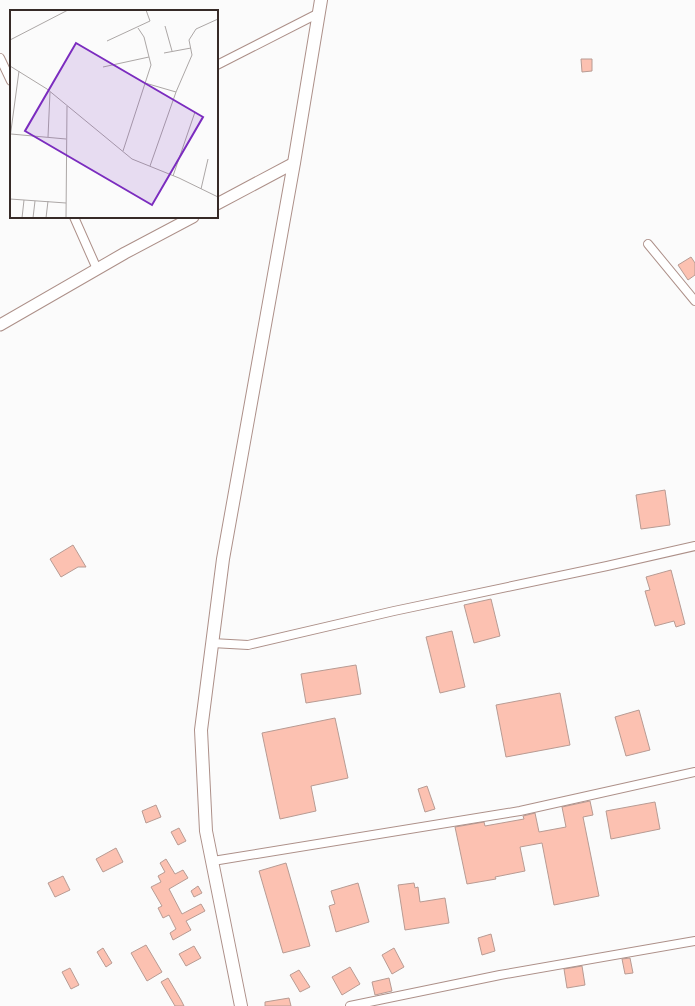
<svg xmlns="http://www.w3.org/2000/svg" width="695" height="1006" font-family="'Space Grotesk',sans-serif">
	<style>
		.building { fill: #fcc1b1; stroke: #b89b93 }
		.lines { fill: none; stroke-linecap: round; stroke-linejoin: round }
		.minor-casing { stroke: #ad9089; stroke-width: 10 }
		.tertiary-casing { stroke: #ad9089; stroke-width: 13 }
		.secondary-casing { stroke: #ad9089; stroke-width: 14 }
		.minor { stroke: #fff; stroke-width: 8 }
		.tertiary { stroke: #fff; stroke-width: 11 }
		.secondary { stroke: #fff; stroke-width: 12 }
		.inset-road { fill: none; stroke: #aca7a6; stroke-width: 1 }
		.view { fill: #7b2cbf; fill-opacity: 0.15; stroke: #7b2cbf; stroke-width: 2 }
		.inset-edge { fill: none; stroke: #362a27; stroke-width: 2 }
	</style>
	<rect width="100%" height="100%" fill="#fbfbfb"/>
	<path class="building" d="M 581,59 L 592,59 L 592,71 L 582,72 Z
		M 691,257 L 695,263 L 695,275 L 688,280 L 678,265 Z
		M 665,490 L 670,525 L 641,529 L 636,495 Z
		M 73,545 L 86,567 L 78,567 L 61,577 L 50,559 Z
		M 671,570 L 685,624 L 676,627 L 674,621 L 655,626 L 645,591 L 650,590 L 646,577 Z
		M 491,599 L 500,636 L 474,643 L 464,605 Z
		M 452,631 L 465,687 L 440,693 L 426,637 Z
		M 356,665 L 361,694 L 306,703 L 301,674 Z
		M 560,693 L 570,745 L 506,757 L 496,705 Z
		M 639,710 L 650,750 L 626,756 L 615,717 Z
		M 335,718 L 348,778 L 311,786 L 316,811 L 280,819 L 262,733 Z
		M 427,786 L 435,809 L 425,812 L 418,789 Z
		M 590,801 L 593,815 L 583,817 L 599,896 L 554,905 L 542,843 L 520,847 L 525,871 L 495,877 L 496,879 L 467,884 L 455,827 L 484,822 L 485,826 L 524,819 L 523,816 L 535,813 L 539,832 L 566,827 L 562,807 Z
		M 655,802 L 660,829 L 611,839 L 606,811 Z
		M 156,805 L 161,817 L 146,823 L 142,811 Z
		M 179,828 L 186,841 L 178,845 L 171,832 Z
		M 116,848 L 123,862 L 103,872 L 96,859 Z
		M 166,859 L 175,874 L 183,870 L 188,878 L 169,889 L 182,914 L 201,904 L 205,911 L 186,921 L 191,930 L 173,940 L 170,933 L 176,929 L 169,915 L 163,918 L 158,908 L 162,906 L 151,887 L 161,882 L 158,876 L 165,872 L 160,863 Z
		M 286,863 L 310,946 L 283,953 L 259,871 Z
		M 63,876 L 70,890 L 55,897 L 48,883 Z
		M 358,883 L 369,922 L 336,932 L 329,906 L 335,904 L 331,891 Z
		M 414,883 L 415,888 L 418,887 L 420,902 L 445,898 L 449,923 L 405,930 L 398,885 Z
		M 198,886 L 202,893 L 194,897 L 191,891 Z
		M 491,934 L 495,951 L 482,955 L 478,938 Z
		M 146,945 L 162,972 L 147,981 L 131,953 Z
		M 194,946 L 201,958 L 186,966 L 179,954 Z
		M 103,948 L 112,963 L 106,967 L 97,952 Z
		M 394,948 L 404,967 L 392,974 L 382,955 Z
		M 630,958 L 633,973 L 625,974 L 622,959 Z
		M 582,966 L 585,985 L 567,988 L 564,969 Z
		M 350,967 L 360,984 L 342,995 L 332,977 Z
		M 70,968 L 79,985 L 71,989 L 62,972 Z
		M 299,970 L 310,987 L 300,992 L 290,975 Z
		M 168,978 L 181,1000 L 184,1006 L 175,1006 L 161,982 Z
		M 389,978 L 392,991 L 375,995 L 372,982 Z
		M 289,998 L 291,1006 L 265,1006 L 265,1002 Z"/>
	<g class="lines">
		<g class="minor-casing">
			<path id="minor" d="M 0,58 L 11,81
				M 217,65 L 319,13
				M 74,217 L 97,269
				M 648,244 L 695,301
				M 212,643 L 248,645 L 394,611 L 607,566 L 695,546
				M 213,861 L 520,811 L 695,772
				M 350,1006 L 500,975 L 695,941"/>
		</g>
		<g class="tertiary-casing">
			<path id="tertiary" d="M 217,204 L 294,163
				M 0,325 L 125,253 L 193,217"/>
		</g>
		<g class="secondary-casing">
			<path id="secondary" d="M 241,1006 L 206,831 L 201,730 L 223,559 L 294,163 L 321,0"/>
		</g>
		<use href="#minor" class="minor"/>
		<use href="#tertiary" class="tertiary"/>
		<use href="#secondary" class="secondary"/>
	</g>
	<g transform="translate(10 10)">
		<rect width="208" height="208" fill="#fbfbfb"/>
		<path class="inset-road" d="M 155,16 L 162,41M 0,30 L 58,0M 97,31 L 140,11 L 136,0M 154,43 L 181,38M 0,56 L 37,79 L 122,149 L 169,168 L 208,187M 93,57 L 139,47M 135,73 L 166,82M 1,124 L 56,129M 38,127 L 40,82M 0,128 L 9,61M 113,141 L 141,55 L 134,27 L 128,18M 140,156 L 166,82 L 182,45 L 179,30 L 186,19 L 208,9M 163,166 L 185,102M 191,179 L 198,149M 0,189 L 56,193M 12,208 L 14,190M 23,208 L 25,191M 36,208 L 38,191M 56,208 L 57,96"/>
		<path class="view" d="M 66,33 L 193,107 L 142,195 L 15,121 Z"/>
		<rect width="208" height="208" class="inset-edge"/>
	</g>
</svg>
